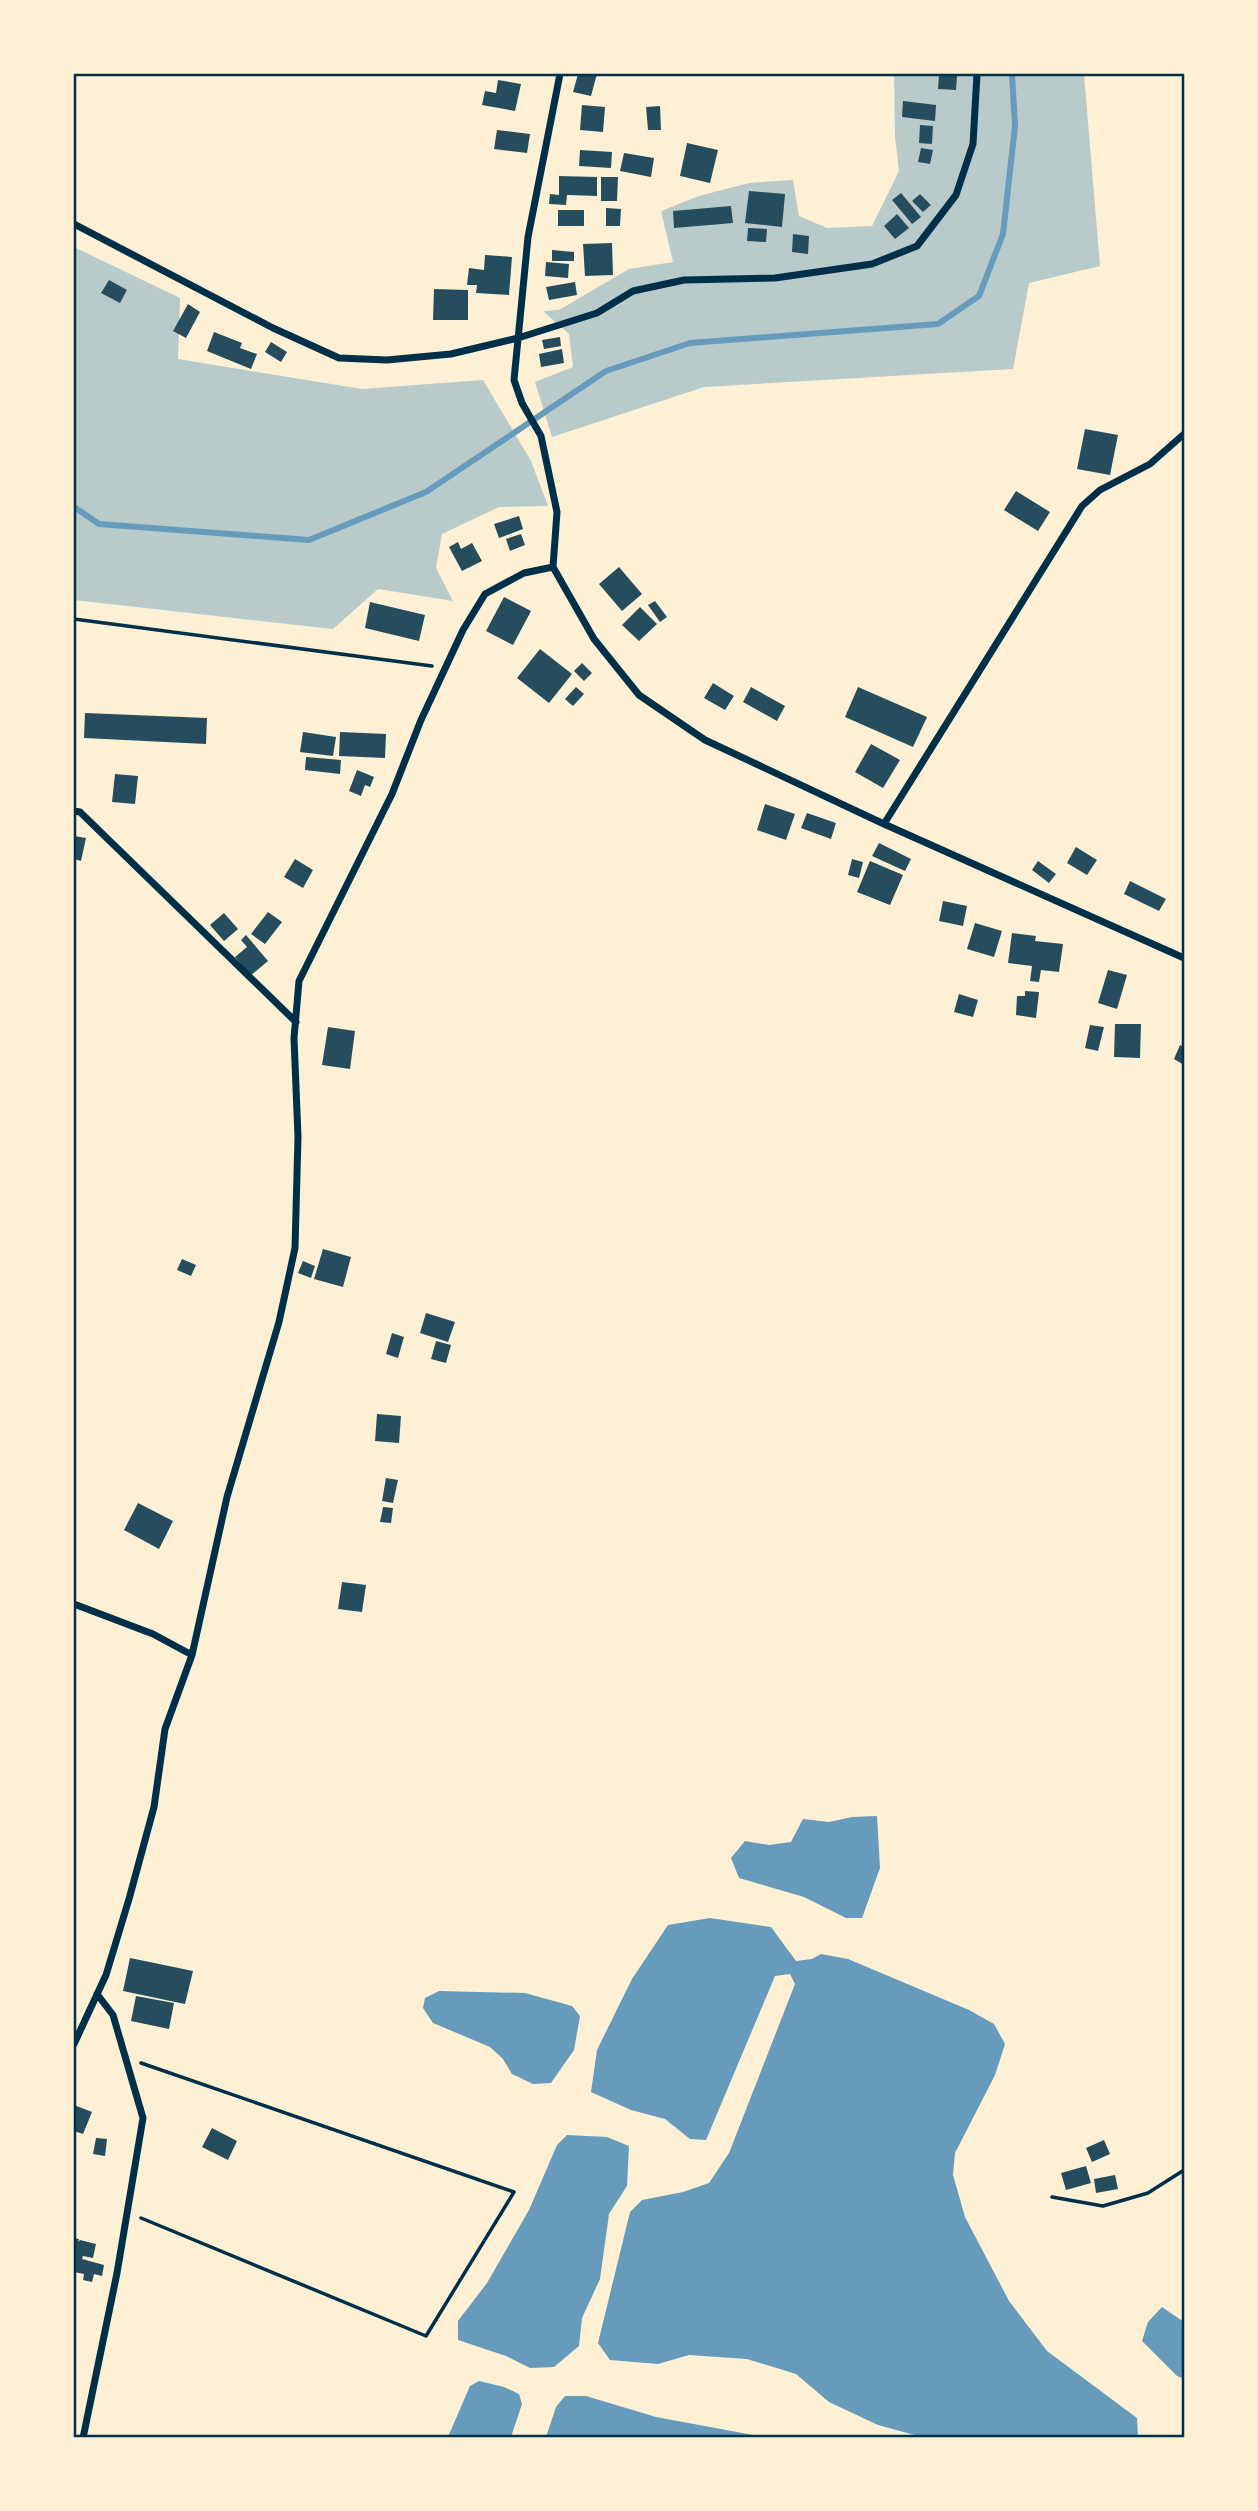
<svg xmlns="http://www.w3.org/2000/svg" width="1258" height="2511" font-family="Manrope,sans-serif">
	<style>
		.green { fill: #b9caca }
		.water { fill: #669bbc }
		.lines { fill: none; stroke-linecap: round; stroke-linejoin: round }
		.stream { stroke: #669bbc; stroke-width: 6 }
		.building { fill: #264d5e }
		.path { stroke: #003049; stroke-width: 3.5 }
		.minor { stroke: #003049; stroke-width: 7 }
		.neatline { fill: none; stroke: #003049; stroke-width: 2.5 }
	</style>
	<rect width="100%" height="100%" fill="#fdf0d5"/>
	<path class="green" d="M 894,74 L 1084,74 L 1100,266 L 1029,283 L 1013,369 L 704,387 L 552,437 L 535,382 L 573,367 L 569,334 L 543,311 L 559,310 L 629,269 L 673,262 L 661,211 L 699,196 L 749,183 L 793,180 L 799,216 L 827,228 L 872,226 L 899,171 L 895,137 Z
		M 74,247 L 180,298 L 178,359 L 362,389 L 483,380 L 531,461 L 548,506 L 499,507 L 442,534 L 436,568 L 453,601 L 378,589 L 333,629 L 74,600 Z"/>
	<path class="water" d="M 877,1816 L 880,1868 L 862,1918 L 846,1918 L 804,1897 L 739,1878 L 731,1858 L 745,1841 L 769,1845 L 791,1842 L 803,1819 L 829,1822 L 852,1817 Z
		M 710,1918 L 771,1927 L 796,1961 L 812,1959 L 821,1954 L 848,1959 L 969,2010 L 994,2024 L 1005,2044 L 995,2075 L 955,2153 L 953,2175 L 965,2217 L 1009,2301 L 1047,2351 L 1137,2418 L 1138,2437 L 922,2437 L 878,2425 L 829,2402 L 796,2374 L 747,2359 L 689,2355 L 658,2364 L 610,2360 L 598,2343 L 630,2212 L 642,2200 L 683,2192 L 709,2183 L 729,2153 L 795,1984 L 790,1974 L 775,1976 L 706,2140 L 690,2139 L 665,2119 L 631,2110 L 591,2092 L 597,2050 L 632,1979 L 668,1925 Z
		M 439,1991 L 525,1993 L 572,2006 L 580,2016 L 574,2050 L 551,2083 L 533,2084 L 512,2074 L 503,2059 L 490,2047 L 433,2023 L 423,2008 L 425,1998 Z
		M 567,2135 L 607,2137 L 629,2146 L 627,2186 L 609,2214 L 600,2279 L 582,2318 L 579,2346 L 554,2367 L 530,2368 L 506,2356 L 458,2340 L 458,2321 L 487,2283 L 529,2210 L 557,2145 Z
		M 1162,2307 L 1184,2322 L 1184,2379 L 1177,2376 L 1142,2341 L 1148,2322 Z
		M 479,2381 L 504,2387 L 519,2394 L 522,2404 L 511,2437 L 448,2437 L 470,2386 Z
		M 565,2396 L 586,2396 L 656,2417 L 764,2437 L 546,2437 L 556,2407 Z"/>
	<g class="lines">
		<path class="stream" d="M 74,507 L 99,524 L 309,540 L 426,492 L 606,371 L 690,343 L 938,324 L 979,296 L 1003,234 L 1015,126 L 1012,74"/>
	</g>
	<path class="building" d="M 578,74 L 597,74 L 591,96 L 573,92 Z
		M 939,75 L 957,76 L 956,90 L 938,89 Z
		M 498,80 L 521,84 L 515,111 L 482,105 L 485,91 L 496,93 Z
		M 903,101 L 936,105 L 935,121 L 902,117 Z
		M 582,105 L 605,107 L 603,132 L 580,130 Z
		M 660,106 L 661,130 L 648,130 L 646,107 Z
		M 920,125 L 933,126 L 932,144 L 919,143 Z
		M 497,130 L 530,134 L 527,153 L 494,149 Z
		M 687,143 L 718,150 L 710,183 L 680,176 Z
		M 921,148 L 933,150 L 930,164 L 918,162 Z
		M 580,150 L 612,152 L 611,168 L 579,166 Z
		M 624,153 L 654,158 L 651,177 L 620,171 Z
		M 559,176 L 597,177 L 597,196 L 567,195 L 566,205 L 549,204 L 550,194 L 559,195 Z
		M 601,177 L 618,177 L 617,201 L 601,201 Z
		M 749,191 L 785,194 L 782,227 L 745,223 Z
		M 901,193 L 921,217 L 912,224 L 892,200 Z
		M 920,194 L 931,205 L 923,212 L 912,201 Z
		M 731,206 L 733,223 L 674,228 L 673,211 Z
		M 606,208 L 621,209 L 620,226 L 606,226 Z
		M 558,210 L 584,210 L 584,226 L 558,226 Z
		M 897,214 L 909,228 L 895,239 L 884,226 Z
		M 748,228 L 767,229 L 766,242 L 747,241 Z
		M 793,234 L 809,236 L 808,254 L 792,252 Z
		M 612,243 L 613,275 L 585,276 L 583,244 Z
		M 552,250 L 574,252 L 574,261 L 552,261 Z
		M 485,255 L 512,257 L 509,295 L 476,293 L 477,285 L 467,285 L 469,268 L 484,270 Z
		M 546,262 L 569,264 L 568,278 L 545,276 Z
		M 109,280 L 127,290 L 120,303 L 101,293 Z
		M 575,282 L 577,295 L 549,300 L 546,287 Z
		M 434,289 L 468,290 L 468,320 L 433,320 Z
		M 188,304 L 200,312 L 186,338 L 173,331 Z
		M 214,332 L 242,343 L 240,348 L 257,354 L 251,369 L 207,351 Z
		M 560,337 L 561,346 L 544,349 L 542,340 Z
		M 271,342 L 287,352 L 281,362 L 265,352 Z
		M 562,349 L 564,363 L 541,367 L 539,354 Z
		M 1085,429 L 1118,435 L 1110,475 L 1077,469 Z
		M 1016,491 L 1050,512 L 1038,531 L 1004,510 Z
		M 519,516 L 523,529 L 499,538 L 494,524 Z
		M 521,534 L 525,545 L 510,551 L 506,539 Z
		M 458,542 L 461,549 L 472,543 L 482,561 L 462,571 L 449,547 Z
		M 619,567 L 642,594 L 622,611 L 599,584 Z
		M 504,597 L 531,611 L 513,645 L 486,631 Z
		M 655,601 L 667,617 L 660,622 L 648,605 Z
		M 370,602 L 425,615 L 419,641 L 365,628 Z
		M 640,607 L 657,624 L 639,641 L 622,625 Z
		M 540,649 L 572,674 L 549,703 L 517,678 Z
		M 582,663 L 592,673 L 584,681 L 574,671 Z
		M 713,683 L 734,696 L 725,710 L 704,698 Z
		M 576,687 L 584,694 L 573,706 L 565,699 Z
		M 751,687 L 785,706 L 777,721 L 743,702 Z
		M 858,687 L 927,717 L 913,747 L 845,717 Z
		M 85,713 L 207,718 L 206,744 L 84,738 Z
		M 303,732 L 336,737 L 333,756 L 300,752 Z
		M 340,732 L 386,734 L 385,758 L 339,756 Z
		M 871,744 L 900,760 L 883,788 L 855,772 Z
		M 306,757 L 341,760 L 340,774 L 305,770 Z
		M 357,770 L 374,777 L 370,787 L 365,785 L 361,796 L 349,791 Z
		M 115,774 L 138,776 L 135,804 L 112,802 Z
		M 765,804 L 795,814 L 786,840 L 757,830 Z
		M 807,813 L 836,823 L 831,839 L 801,828 Z
		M 74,836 L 86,838 L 81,861 L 74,859 Z
		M 879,843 L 911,859 L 905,871 L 872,856 Z
		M 1076,847 L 1097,860 L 1087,875 L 1067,863 Z
		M 295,859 L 313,870 L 303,888 L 284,877 Z
		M 852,859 L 863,862 L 859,878 L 848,875 Z
		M 870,861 L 903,875 L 890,905 L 857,892 Z
		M 1038,861 L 1056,874 L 1049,883 L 1032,870 Z
		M 1130,881 L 1166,899 L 1159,911 L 1124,894 Z
		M 943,901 L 967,906 L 963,926 L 939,921 Z
		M 268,912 L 282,922 L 265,944 L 251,934 Z
		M 224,913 L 238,929 L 224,941 L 210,925 Z
		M 975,923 L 1002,931 L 994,957 L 967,949 Z
		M 1012,933 L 1036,936 L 1035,941 L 1063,944 L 1059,972 L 1041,970 L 1039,982 L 1030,981 L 1032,966 L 1008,963 Z
		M 246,935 L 268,961 L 250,976 L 235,957 L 247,947 L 241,940 Z
		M 1108,970 L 1127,975 L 1117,1009 L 1098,1003 Z
		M 1025,991 L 1039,992 L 1036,1018 L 1016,1015 L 1017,996 L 1025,996 Z
		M 959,994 L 978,1000 L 973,1017 L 954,1012 Z
		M 1115,1024 L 1141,1024 L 1140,1058 L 1114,1057 Z
		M 1090,1025 L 1104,1027 L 1098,1051 L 1085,1048 Z
		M 328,1027 L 355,1031 L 350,1069 L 322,1065 Z
		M 1180,1045 L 1184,1047 L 1184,1065 L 1174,1059 Z
		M 323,1249 L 351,1257 L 343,1287 L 314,1279 Z
		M 182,1259 L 196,1265 L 191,1276 L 177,1270 Z
		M 303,1261 L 315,1266 L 311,1278 L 298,1273 Z
		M 426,1313 L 455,1322 L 448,1342 L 420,1333 Z
		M 392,1333 L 404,1337 L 398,1358 L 386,1354 Z
		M 436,1341 L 451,1345 L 446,1363 L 431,1359 Z
		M 377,1414 L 401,1416 L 399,1443 L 375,1441 Z
		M 386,1478 L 398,1480 L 393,1503 L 382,1501 Z
		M 138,1503 L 173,1521 L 159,1549 L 124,1530 Z
		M 383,1507 L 393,1508 L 391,1523 L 380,1522 Z
		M 342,1582 L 366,1585 L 362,1612 L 338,1609 Z
		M 130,1958 L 193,1971 L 185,2004 L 123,1991 Z
		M 136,1996 L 174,2003 L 169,2029 L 131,2021 Z
		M 74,2105 L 92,2112 L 83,2134 L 74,2131 Z
		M 212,2128 L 237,2141 L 228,2160 L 202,2147 Z
		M 96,2138 L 107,2139 L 105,2156 L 93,2154 Z
		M 1104,2140 L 1110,2154 L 1092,2162 L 1086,2148 Z
		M 1086,2166 L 1091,2183 L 1066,2190 L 1061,2173 Z
		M 1115,2175 L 1118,2189 L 1096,2193 L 1094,2179 Z
		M 74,2238 L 79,2239 L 78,2242 L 80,2240 L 96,2244 L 93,2258 L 83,2256 L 82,2259 L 104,2265 L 102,2276 L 94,2274 L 92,2282 L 83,2280 L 84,2274 L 74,2272 Z"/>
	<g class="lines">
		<path class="path" d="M 74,619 L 432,666
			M 141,2063 L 514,2192 L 426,2336 L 141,2218
			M 1052,2197 L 1103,2206 L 1148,2193 L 1184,2170"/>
		<path class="minor" d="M 74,224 L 273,328 L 339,358 L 387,360 L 451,354 L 518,338 L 597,313 L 633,291 L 684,280 L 775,278 L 872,264 L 917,246 L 956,195 L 973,144 L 977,74
			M 553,567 L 594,639 L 639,695 L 705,740 L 884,824 L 1184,958
			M 74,811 L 80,812 L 296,1022
			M 884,824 L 1082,506 L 1100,490 L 1150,464 L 1184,434
			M 74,1604 L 153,1634 L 192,1655
			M 74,2044 L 106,1975 L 129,1899 L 154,1807 L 165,1729 L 192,1655 L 227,1497 L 279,1322 L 295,1248 L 298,1137 L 294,1038 L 299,981 L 392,794 L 421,720 L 463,630 L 485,594 L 524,573 L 553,567 L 557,512 L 541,436 L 522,403 L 514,380 L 528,237 L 560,74
			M 83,2438 L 117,2273 L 143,2118 L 113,2015 L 97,1994"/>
	</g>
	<rect width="1258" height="2511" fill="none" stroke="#fdf0d5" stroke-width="150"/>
	<rect x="75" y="75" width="1108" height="2361" class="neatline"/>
</svg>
